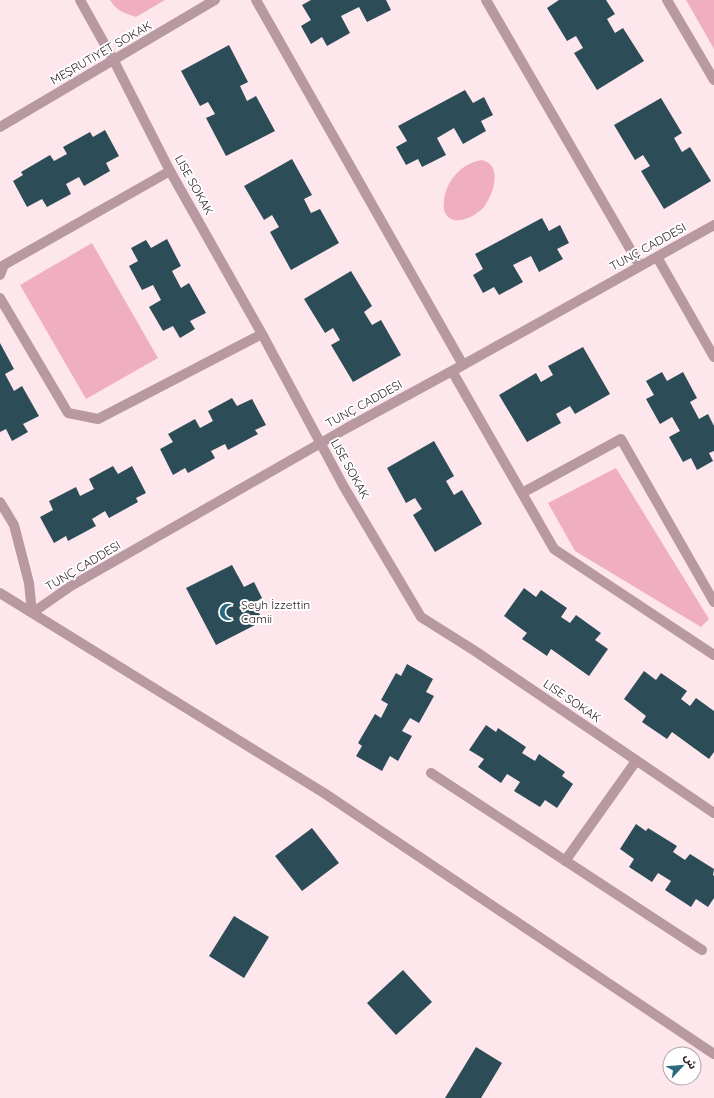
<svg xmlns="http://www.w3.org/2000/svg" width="714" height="1098" font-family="Quicksand,'Noto Sans Arabic',sans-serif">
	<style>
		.green { fill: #f0afc1 }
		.building { fill: #2c4c58 }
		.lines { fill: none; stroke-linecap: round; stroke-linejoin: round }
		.minor { stroke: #b899a1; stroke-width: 10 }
		.labels { text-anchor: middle; stroke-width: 4; stroke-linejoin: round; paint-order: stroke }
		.street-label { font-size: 12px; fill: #332528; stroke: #fff }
		.poi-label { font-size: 12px; fill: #332528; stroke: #fff; text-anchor: start }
	</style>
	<rect width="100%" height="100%" fill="#fee7ec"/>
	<path class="green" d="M 110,0 L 165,0 L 136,17 C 125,13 116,11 110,0 Z
		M 686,0 L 714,0 L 714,49 Z
		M 482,160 C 484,161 488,162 490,164 C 500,175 492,196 484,207 C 477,215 458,226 448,217 C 444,213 443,207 444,202 C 445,182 461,163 482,160 Z
		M 92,243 L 158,358 L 86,399 L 20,285 Z
		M 616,468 L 709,619 L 701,627 L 575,551 L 548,503 Z"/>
	<path class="building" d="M 311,0 L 386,0 L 391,10 L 367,22 L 359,7 L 341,16 L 350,33 L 327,46 L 322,37 L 311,44 L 301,26 L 311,20 L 302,5 Z
		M 559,0 L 606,0 L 615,14 L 607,19 L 615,33 L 623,28 L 644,61 L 597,90 L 574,53 L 583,48 L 576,36 L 567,41 L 547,8 Z
		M 229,45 L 248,82 L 240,86 L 247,101 L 256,96 L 275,131 L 226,156 L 206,118 L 215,114 L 208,102 L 200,106 L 181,71 Z
		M 465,90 L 473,103 L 484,97 L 493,115 L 481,121 L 486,131 L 463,144 L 454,128 L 437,138 L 446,155 L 422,167 L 418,159 L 406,165 L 396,147 L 407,141 L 398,126 Z
		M 661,98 L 682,133 L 674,138 L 682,152 L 690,147 L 711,181 L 664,209 L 641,171 L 650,166 L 643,155 L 635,160 L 614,125 Z
		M 105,130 L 119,156 L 106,163 L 110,171 L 84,186 L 79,177 L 66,184 L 71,194 L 47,207 L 42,199 L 27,207 L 13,181 L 23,175 L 21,172 L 50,155 L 54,161 L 67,154 L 63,147 L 90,132 L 93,137 Z
		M 292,159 L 312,195 L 304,199 L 311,213 L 320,209 L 339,243 L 291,270 L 270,232 L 279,227 L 272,215 L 264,220 L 244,186 Z
		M 542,218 L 549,231 L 560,225 L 569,243 L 557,249 L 563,259 L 539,272 L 531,256 L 513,265 L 523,282 L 499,295 L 494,287 L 483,293 L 473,275 L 483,269 L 475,254 Z
		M 167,239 L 181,266 L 172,271 L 181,288 L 189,283 L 206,313 L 190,321 L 195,329 L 180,338 L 173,326 L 163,331 L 149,307 L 161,300 L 153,285 L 142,290 L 129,266 L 138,261 L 131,248 L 146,240 L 151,248 Z
		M 351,271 L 372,306 L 364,312 L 372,325 L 381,320 L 401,355 L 353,382 L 331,345 L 340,340 L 333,328 L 325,333 L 304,299 Z
		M 0,343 L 14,369 L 5,374 L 14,391 L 22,386 L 39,416 L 23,424 L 28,432 L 12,441 L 6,429 L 0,432 Z
		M 583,347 L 610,394 L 575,414 L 570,406 L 556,414 L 561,423 L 527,442 L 499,395 L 536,373 L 541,382 L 553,375 L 548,366 Z
		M 662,372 L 667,381 L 683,372 L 697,398 L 690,402 L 699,419 L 708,414 L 714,426 L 714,451 L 709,453 L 713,461 L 697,470 L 691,458 L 683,462 L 669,437 L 680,431 L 672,417 L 660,424 L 646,399 L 654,395 L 646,381 Z
		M 232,398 L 237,406 L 252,399 L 266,425 L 255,430 L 258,434 L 228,450 L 225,444 L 211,451 L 215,458 L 188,473 L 185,468 L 173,475 L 160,449 L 173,442 L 168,434 L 195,419 L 200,428 L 213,421 L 208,411 Z
		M 434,441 L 454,476 L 446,481 L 454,495 L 462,490 L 482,524 L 435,552 L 413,515 L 422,509 L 415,498 L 406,503 L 387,468 Z
		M 113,466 L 118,474 L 132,466 L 146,493 L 136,498 L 138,502 L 109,518 L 105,511 L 92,519 L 96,526 L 68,541 L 66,536 L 54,543 L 40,517 L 53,510 L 49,501 L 76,487 L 80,496 L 94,489 L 89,479 Z
		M 232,565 L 244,587 L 254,582 L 262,598 L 254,603 L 263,621 L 216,645 L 186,588 Z
		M 524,588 L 536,597 L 541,590 L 567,608 L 561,617 L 570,623 L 576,615 L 601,633 L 595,640 L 608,649 L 589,676 L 551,649 L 547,656 L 522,639 L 527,633 L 504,616 Z
		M 407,664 L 433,679 L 426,692 L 434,696 L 419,723 L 410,718 L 402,731 L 412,736 L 398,761 L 390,756 L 382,771 L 356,756 L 362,746 L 358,743 L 375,714 L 381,718 L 388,704 L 381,700 L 396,673 L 401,676 Z
		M 644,671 L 656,680 L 661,673 L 687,691 L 681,699 L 690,706 L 696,698 L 714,711 L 714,752 L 709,759 L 672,732 L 667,739 L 642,722 L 646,716 L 624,699 Z
		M 486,725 L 496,732 L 498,728 L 526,747 L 522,753 L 535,761 L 539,754 L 565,772 L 562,776 L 573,784 L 557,808 L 545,800 L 540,807 L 514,791 L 520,782 L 507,774 L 501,783 L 478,767 L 484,759 L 469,750 Z
		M 636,824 L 646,831 L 648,828 L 677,846 L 673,852 L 685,860 L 690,854 L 714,869 L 713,875 L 714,876 L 714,898 L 708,907 L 696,899 L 691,907 L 665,890 L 671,881 L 658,873 L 652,882 L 629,867 L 634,859 L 620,849 Z
		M 312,828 L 339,863 L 302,891 L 275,856 Z
		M 234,916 L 269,937 L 244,978 L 209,956 Z
		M 403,970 L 432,1002 L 396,1035 L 367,1003 Z
		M 476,1047 L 502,1063 L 481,1098 L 445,1098 Z"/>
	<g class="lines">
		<path class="minor" d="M 80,0 L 114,61 L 170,171 L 262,334 L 344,487 L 421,617 L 475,651 L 714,813
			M 256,0 L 463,365
			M 486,0 L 640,266
			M 667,0 L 714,80
			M 0,127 L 215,0
			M 657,257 L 714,357
			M 0,275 L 4,265 L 170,171
			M 0,298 L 68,413 L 98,419 L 262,334
			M 452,371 L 554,549 L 714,655
			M 522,493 L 621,439 L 714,602
			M 0,502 L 14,525 L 29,583 L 32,613 L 71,586 L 347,428 L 463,365 L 714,225
			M 0,593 L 324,793 L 714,1054
			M 431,773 L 702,950
			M 565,861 L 636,761"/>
	</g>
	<defs>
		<g id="mosque-bare" transform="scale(1.38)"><path d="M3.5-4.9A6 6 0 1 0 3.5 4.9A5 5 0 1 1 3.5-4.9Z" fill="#2b697f" stroke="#fff" stroke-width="2.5" paint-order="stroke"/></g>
	</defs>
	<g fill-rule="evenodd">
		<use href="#mosque-bare" x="228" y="612"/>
	</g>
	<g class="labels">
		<g class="street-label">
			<text transform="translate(101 53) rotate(-30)" y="4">MEŞRUTIYET SOKAK</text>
			<text transform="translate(194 185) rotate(61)" y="4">LISE SOKAK</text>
			<text transform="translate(648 247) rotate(-29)" y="4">TUNÇ CADDESI</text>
			<text transform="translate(364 404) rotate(-29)" y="4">TUNÇ CADDESI</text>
			<text transform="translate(350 469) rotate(61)" y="4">LISE SOKAK</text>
			<text transform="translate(83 566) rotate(-31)" y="4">TUNÇ CADDESI</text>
			<text transform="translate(572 701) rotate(34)" y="4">LISE SOKAK</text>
		</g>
		<g class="poi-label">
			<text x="241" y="609">Şeyh İzzettin<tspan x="241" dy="14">Camii</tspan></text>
		</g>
	</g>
	<g transform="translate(682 1066) rotate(64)"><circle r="19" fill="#ffffff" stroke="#ada8a9"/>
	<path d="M0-3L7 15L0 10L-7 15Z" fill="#2b697f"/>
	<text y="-6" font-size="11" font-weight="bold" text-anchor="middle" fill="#332528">ش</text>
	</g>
</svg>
